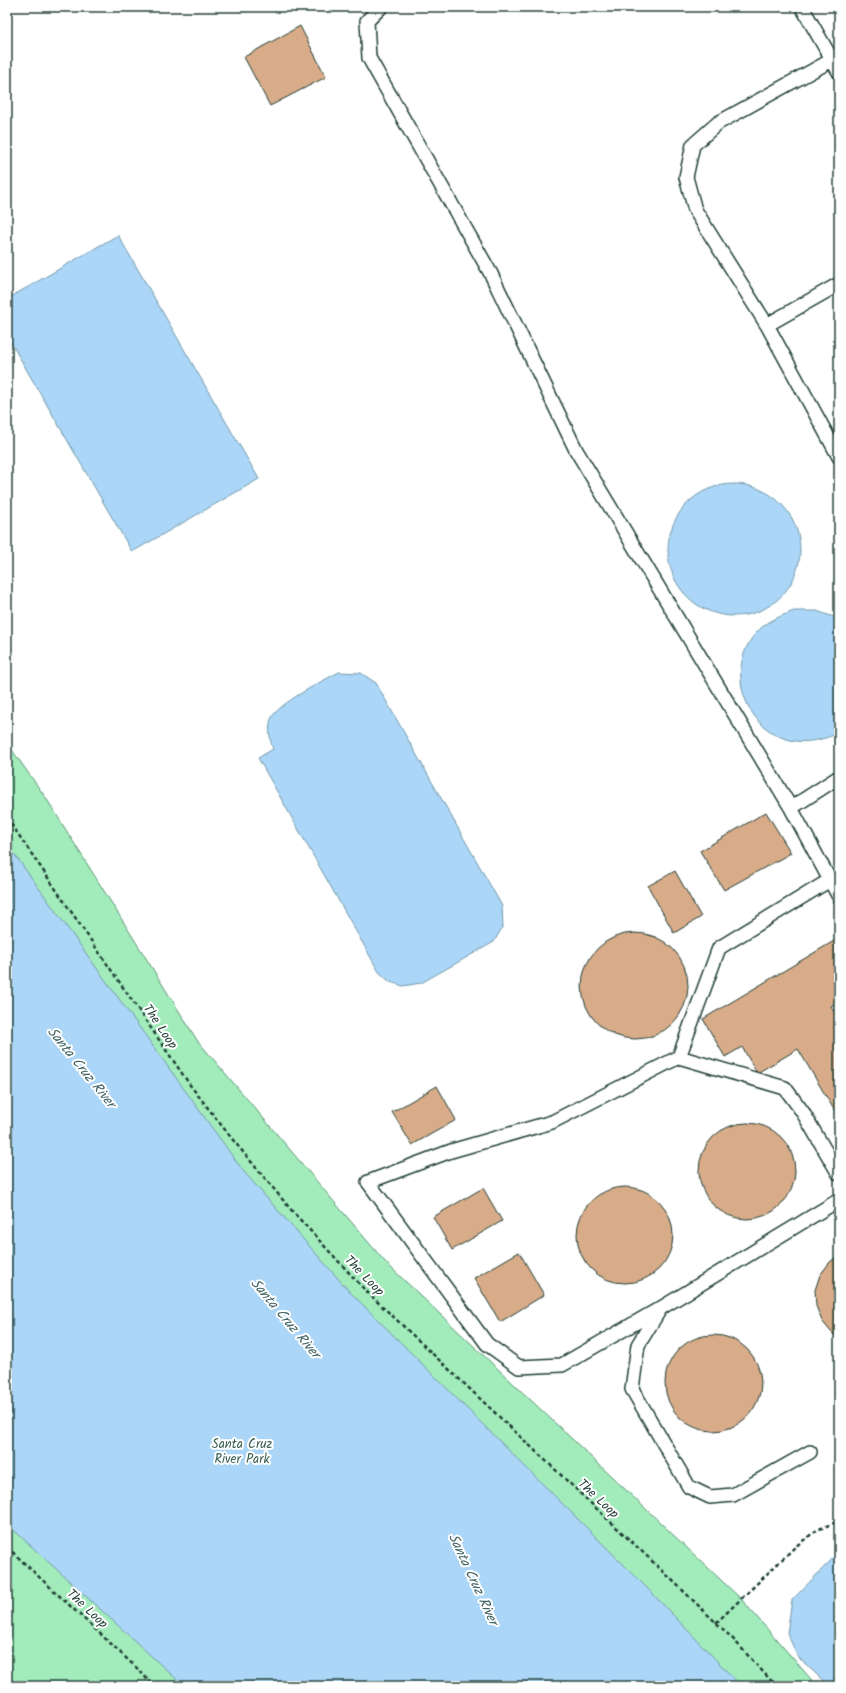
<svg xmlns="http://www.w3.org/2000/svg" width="846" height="1693" font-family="Kalam,sans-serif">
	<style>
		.green { fill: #a2ecbb; stroke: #609478 }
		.water { fill: #abd6f7; stroke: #7399a9 }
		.building { fill: #d8ac89; stroke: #1f3d34 }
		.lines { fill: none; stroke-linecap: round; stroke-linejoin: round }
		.service-casing { stroke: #1f3d34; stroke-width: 16 }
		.path { stroke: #1f3d34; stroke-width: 2.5; stroke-dasharray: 4 3; stroke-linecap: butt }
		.service { stroke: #fff; stroke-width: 13 }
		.labels { text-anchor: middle; stroke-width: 4; stroke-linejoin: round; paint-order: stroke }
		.street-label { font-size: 13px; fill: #1f3d34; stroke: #fff }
		.park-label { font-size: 13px; fill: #39604f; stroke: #fff }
		.water-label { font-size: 14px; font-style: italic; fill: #426365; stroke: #fff }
	</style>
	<rect width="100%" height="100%" fill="#fff"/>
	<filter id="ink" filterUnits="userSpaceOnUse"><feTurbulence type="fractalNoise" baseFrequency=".025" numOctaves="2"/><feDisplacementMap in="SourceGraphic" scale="8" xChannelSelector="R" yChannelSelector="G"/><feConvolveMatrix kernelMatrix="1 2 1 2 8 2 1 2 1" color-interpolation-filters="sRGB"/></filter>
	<g filter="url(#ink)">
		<path class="green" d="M 7,743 L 46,798 L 197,1040 L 386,1263 L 741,1599 L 817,1686 L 7,1686 Z"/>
		<path class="water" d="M 118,235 L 259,479 L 132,552 L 7,336 L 7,299 Z
			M668 550a66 66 0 1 1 132 0a66 66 0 1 1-132 0Z
			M 794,611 L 817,611 L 839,619 L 839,733 C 825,739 810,743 795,741 C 746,733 724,671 755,634 C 765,622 780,616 794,611 Z
			M 339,672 L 361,673 L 376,683 L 502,906 L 503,926 L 494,942 L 421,983 L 403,986 L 390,982 L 379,972 L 258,758 L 273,749 C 270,742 268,727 271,719 C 278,703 323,681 339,672 Z
			M 7,844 L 244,1172 L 349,1291 L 650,1591 L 741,1686 L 184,1686 L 7,1524 Z
			M 839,1552 L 839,1686 L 829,1686 L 798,1657 L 787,1633 L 792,1600 Z"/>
		<path class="building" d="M 300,26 L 326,77 L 270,106 L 244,57 Z
			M 766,812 L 791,853 L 724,890 L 700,851 Z
			M 675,871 L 701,917 L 674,933 L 648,886 Z
			M582 986a53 53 0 1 1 106 0a53 53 0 1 1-106 0Z
			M 839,938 L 839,1002 L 831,1006 L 839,1020 L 839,1118 L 798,1049 L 757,1073 L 742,1047 L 725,1057 L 703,1019 Z
			M 437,1086 L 456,1120 L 412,1145 L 392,1112 Z
			M699 1171a48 48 0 1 1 96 0a48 48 0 1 1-96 0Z
			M577 1235a48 48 0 1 1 96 0a48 48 0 1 1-96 0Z
			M 483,1188 L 502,1221 L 452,1250 L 433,1217 Z
			M 519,1252 L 544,1295 L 500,1322 L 474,1278 Z
			M 839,1255 L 839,1338 L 832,1333 L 822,1321 L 816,1306 L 815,1290 L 820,1275 L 830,1262 Z
			M665 1383a48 48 0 1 1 96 0a48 48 0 1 1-96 0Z"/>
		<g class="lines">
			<g class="service-casing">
				<path id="service" d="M 381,7 L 367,21 L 369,58 L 491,274 L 576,450 L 791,808
					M 802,7 L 839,72
					M 832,60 L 718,123 L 693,145 L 686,177 L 695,210 L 767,325 L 839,457
					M 767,325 L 839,284
					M 839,777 L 791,808 L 839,897
					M 679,1057 L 719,948 L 830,880
					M 839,1174 L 802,1111 L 785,1088 L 679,1057 L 552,1122 L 451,1151 L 368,1182 L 487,1344 L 519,1367 L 562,1365 L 661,1308 L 839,1200
					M 660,1309 L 638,1345 L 632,1389 L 689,1487 L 710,1497 L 733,1495 L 810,1452"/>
			</g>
			<path class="path" d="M 7,818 L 190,1085 L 233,1140 L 293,1212 L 365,1290 L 671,1579 L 733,1639 L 776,1686
				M 7,1547 L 140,1671 L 153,1686
				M 716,1623 L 796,1546 L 817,1530 L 839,1521"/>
			<use href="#service" class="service"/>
		</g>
	</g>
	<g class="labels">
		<g class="street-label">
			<text transform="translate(161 1026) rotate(56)" y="5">The Loop</text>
			<text transform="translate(365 1275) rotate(46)" y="5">The Loop</text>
			<text transform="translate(599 1498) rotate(43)" y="5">The Loop</text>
			<text transform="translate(88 1608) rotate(43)" y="5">The Loop</text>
		</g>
		<g class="park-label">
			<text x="242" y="1448">Santa Cruz<tspan x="242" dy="15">River Park</tspan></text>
		</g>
		<g class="water-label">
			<text transform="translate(82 1067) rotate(51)" y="5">Santa Cruz River</text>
			<text transform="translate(286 1318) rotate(50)" y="5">Santa Cruz River</text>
			<text transform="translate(474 1579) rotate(65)" y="5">Santa Cruz River</text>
		</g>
	</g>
	<rect width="846" height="1693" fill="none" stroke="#fff" stroke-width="24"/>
	<rect x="12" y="12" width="822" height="1669" fill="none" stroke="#1f3d34" stroke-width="1.5" filter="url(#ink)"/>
</svg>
